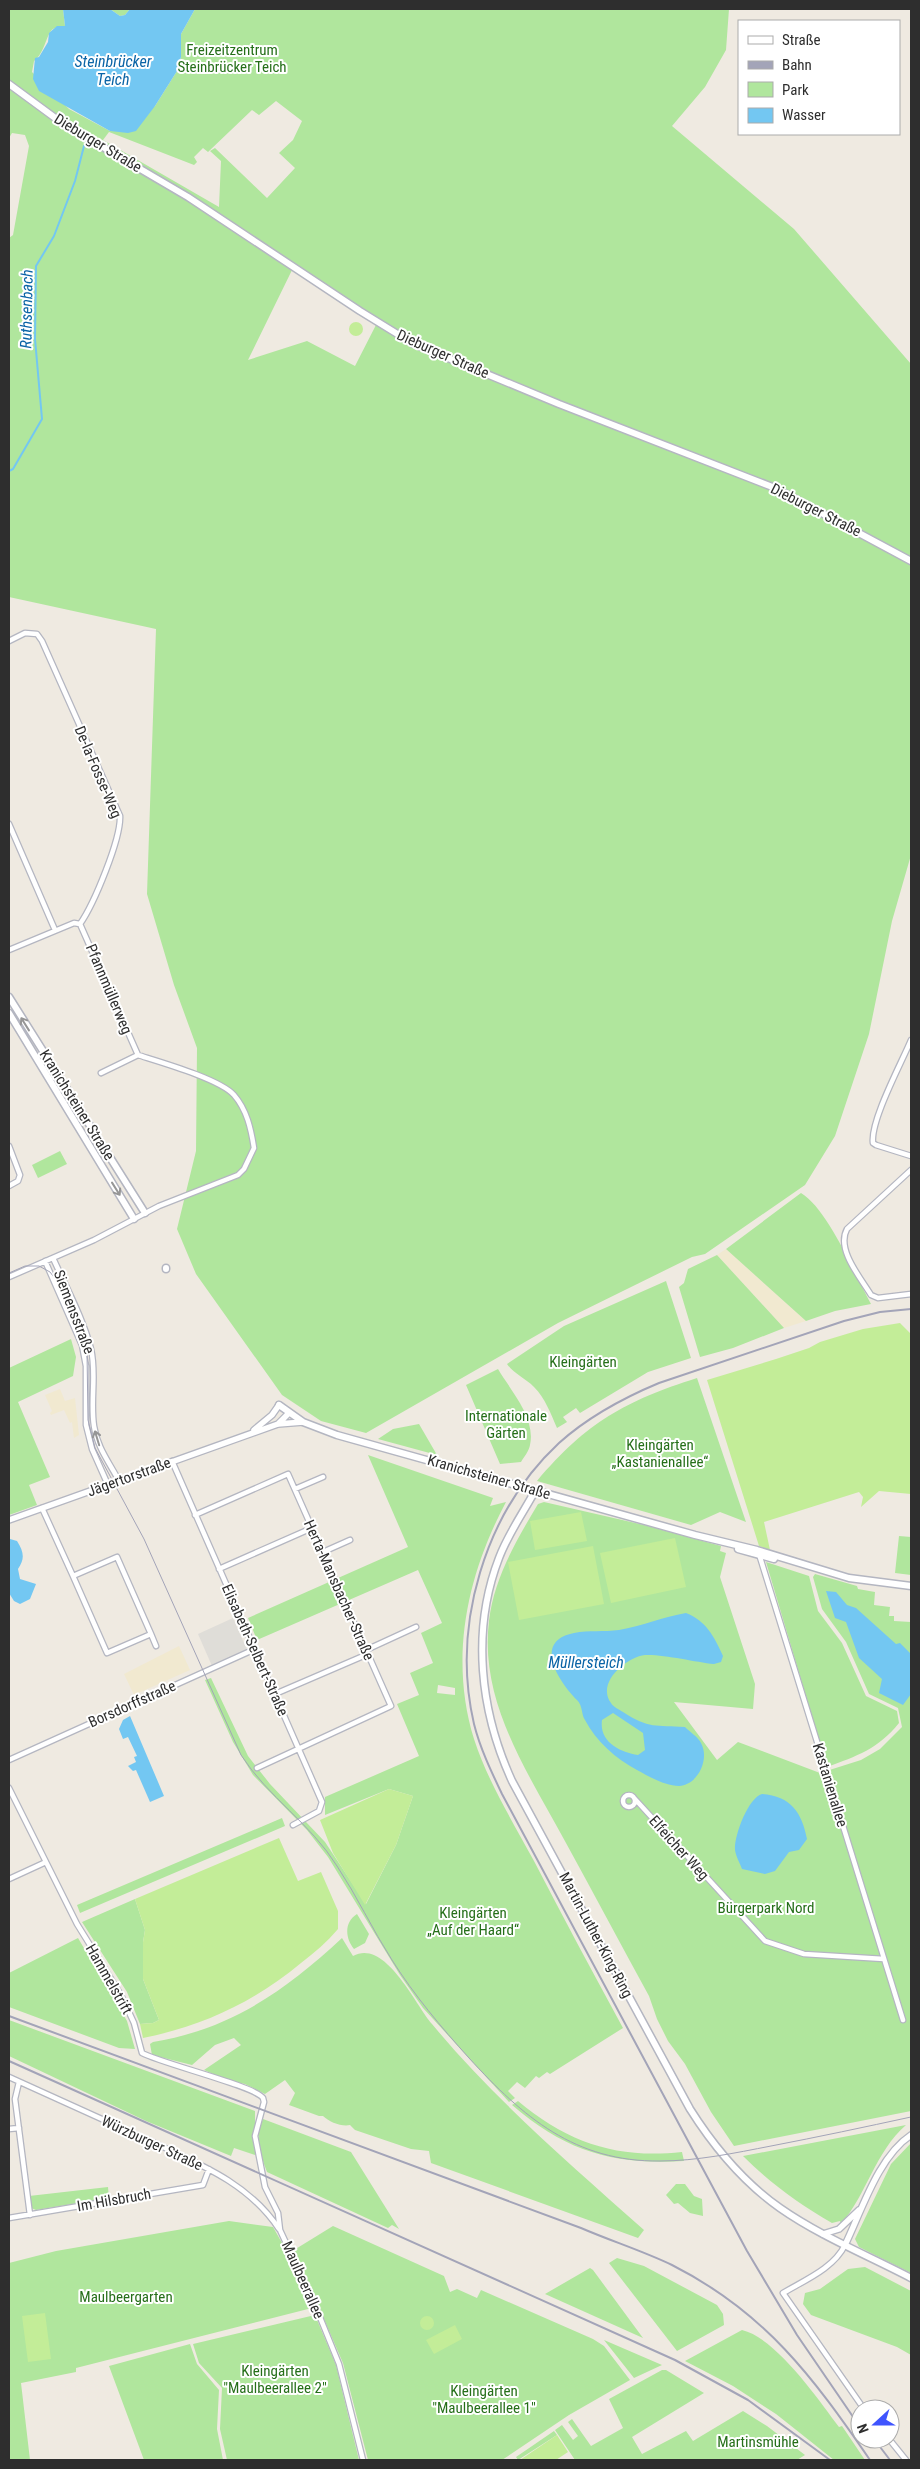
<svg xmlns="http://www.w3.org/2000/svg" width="920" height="2469" font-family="'Roboto Condensed',sans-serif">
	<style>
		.education { fill: #f1e9d0 }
		.green { fill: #b0e69d; fill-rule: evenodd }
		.pitch { fill: #c3ed98 }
		.plaza { fill: #dfddd8 }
		.water { fill: #73c7f2; fill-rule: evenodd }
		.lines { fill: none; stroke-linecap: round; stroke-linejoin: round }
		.stream { stroke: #73c7f2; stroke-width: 2 }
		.minor-casing { stroke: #b4b6c1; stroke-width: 7 }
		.tertiary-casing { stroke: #b4b6c1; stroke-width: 8 }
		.secondary-casing { stroke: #b4b6c1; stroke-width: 9 }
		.minor { stroke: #fff; stroke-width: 4.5 }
		.tertiary { stroke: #fff; stroke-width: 5.5 }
		.secondary { stroke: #fff; stroke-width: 6 }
		.tram { stroke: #a3a4b8; stroke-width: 1 }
		.rail { stroke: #a3a4b8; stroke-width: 2 }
		.oneway { stroke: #969696 }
		.labels { text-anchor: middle; stroke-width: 4; stroke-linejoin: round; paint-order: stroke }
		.park-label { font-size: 15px; fill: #256f19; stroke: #fff }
		.street-label { font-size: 15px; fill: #2e2e2e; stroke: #fff }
		.water-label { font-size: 16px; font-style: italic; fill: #0a64a6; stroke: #fff }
	</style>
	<rect width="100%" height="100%" fill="#efeae1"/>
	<path class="education" d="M 726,1249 L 806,1321 L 784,1328 L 717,1255 Z
		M 60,1389 L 65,1401 L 75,1398 L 79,1435 L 74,1438 L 72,1422 L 70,1423 L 64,1410 L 51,1415 L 50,1413 L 52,1411 L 45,1395 Z
		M 179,1646 L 190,1670 L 134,1695 L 124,1674 Z"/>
	<path class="green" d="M 9,9 L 63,9 L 65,26 C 61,27 56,27 53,29 C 46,34 45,53 34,61 L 32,72 L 69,109 L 110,131 L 155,106 L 177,71 L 181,57 L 181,34 L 195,9 L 729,9 L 726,50 L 705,87 L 672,126 L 794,229 L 911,364 L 911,855 L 892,921 L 869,1034 L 835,1136 L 805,1185 L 705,1254 L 692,1257 L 558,1323 L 366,1433 L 321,1421 L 282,1395 L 196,1274 L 177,1229 L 196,1151 L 197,1048 L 174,985 L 147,894 L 156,629 L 9,597 L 9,238 L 13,235 L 29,146 L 25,135 L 12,133 L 9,138 ZM 276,101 L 302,121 L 293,140 L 279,153 L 295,168 L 267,198 L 215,148 L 210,151 L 221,161 L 219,207 L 103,140 L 109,132 L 194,165 L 197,162 L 194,157 L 203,148 L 208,152 L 252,110 L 259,115 ZM 293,268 L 377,323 L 355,366 L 307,341 L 248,360 Z
		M 110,9 L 130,9 L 125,15 L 120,16 Z
		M 60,1151 L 67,1164 L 38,1178 L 32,1165 Z
		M 801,1193 C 828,1209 855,1275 871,1304 L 835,1311 L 806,1321 L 726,1249 Z
		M 717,1255 L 784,1328 L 733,1348 L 700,1357 L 679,1287 L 684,1283 L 688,1269 Z
		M 666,1281 L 691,1358 L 648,1372 L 580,1413 L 576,1408 L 563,1417 L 567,1422 L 557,1428 C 551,1414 545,1398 534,1387 C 525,1378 514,1374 507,1364 L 564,1326 Z
		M 71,1339 L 76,1357 L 73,1376 L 18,1402 L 50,1477 L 29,1485 L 37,1505 L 9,1515 L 9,1368 Z
		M 498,1369 C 511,1391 536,1418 530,1445 C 529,1451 524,1457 521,1462 L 500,1464 L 466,1385 Z
		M 697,1378 L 746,1522 L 720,1512 L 691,1525 L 537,1481 C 587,1422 625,1401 697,1378 Z
		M 419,1424 L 437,1455 L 378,1439 L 393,1429 Z
		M 368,1455 L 493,1498 L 490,1506 L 506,1502 C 467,1575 449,1658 474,1739 C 488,1782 513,1822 534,1861 C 563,1917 593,1973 623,2028 L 550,2074 L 547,2072 L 539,2078 L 536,2076 L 525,2088 L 517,2082 L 508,2091 L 515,2098 L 509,2102 L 423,2008 L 400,1975 L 328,1857 L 307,1830 L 253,1775 L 233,1742 L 205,1680 L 211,1678 L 248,1756 L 270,1784 L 325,1842 L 366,1904 L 396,1845 L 413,1796 L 389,1789 L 325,1815 L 325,1797 L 419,1756 L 397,1704 L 419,1695 L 410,1673 L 433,1663 L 421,1633 L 442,1623 L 418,1570 L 257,1640 L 248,1618 L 408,1547 ZM 438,1685 L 455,1688 L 455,1695 L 437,1693 Z
		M 544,1502 L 644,1525 L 721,1546 L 720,1551 L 726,1553 L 720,1577 L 755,1684 L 753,1709 L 674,1702 L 717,1760 L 738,1742 L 820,1773 L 861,1760 L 880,1749 L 902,1727 L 898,1708 L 869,1694 L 846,1642 L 822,1609 L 813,1577 L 815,1574 L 857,1586 L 858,1589 L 875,1592 L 874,1605 L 890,1607 L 889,1616 L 894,1616 L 894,1621 L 911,1622 L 911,2111 L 734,2146 L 711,2112 L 685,2064 L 668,2041 L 657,2019 L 649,1996 C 621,1945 594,1894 566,1843 C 529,1774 479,1703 489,1621 C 494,1578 516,1541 538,1504 Z
		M 899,1536 L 911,1537 L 911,1575 L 895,1573 Z
		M 766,1562 L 809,1576 L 818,1611 L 842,1643 L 866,1696 L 897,1711 L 899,1723 C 878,1749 857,1756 827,1767 Z
		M 282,1818 L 285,1826 L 80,1913 L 77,1905 Z
		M 135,1899 L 145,1930 L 143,1942 L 143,1979 L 159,2020 L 153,2023 L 140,2024 L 127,1992 L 82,1922 Z
		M 357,1914 L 369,1934 L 365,1943 L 354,1949 C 345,1938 344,1922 357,1914 Z
		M 78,1938 L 127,2021 L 135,2049 L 119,2048 L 9,2007 L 9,1973 Z
		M 342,1938 L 353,1956 C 385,1938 415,2004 432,2024 C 495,2100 570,2164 644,2230 L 638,2238 L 431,2163 L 429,2151 L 411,2149 L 355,2130 L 350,2125 C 342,2127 329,2122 323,2116 L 319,2116 L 289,2105 L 295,2093 L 285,2080 L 265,2094 L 245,2084 L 229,2081 L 204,2070 L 241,2045 L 234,2038 L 215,2045 L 192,2065 L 152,2055 L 150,2044 L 153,2042 C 231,2029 285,1991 342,1938 Z
		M 9,2020 L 255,2111 L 255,2155 L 234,2148 L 231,2156 L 146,2121 L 9,2056 Z
		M 518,2101 C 568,2143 617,2159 682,2152 L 684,2161 C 613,2165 567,2152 512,2105 Z
		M 263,2119 L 351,2152 L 399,2229 L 392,2225 L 388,2228 L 267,2172 C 259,2150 254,2140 263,2119 Z
		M 906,2125 C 875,2152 867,2194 841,2224 L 840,2221 L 832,2223 C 799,2204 770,2183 743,2156 Z
		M 911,2143 L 911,2273 L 859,2247 L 855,2239 L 891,2164 Z
		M 676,2184 L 685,2184 L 694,2196 L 702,2199 L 703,2216 L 690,2213 L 678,2203 L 674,2204 L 666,2195 Z
		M 108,2187 L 109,2198 L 36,2210 L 31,2208 L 29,2196 Z
		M 229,2221 L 273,2227 L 286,2250 L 312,2308 L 76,2368 L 76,2372 L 21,2383 L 30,2460 L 9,2460 L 9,2263 L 56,2251 Z
		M 333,2226 L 444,2276 L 450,2292 L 457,2289 L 477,2298 L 481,2290 L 593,2339 L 604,2346 L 630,2380 L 569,2415 L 502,2460 L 368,2460 L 343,2363 L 294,2250 Z
		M 617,2258 L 644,2266 L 717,2305 L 723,2314 L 724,2325 L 677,2351 L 609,2263 Z
		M 865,2267 L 911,2291 L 911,2355 L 897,2347 L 811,2315 L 803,2304 L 805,2293 L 820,2289 L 848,2269 Z
		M 590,2268 L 593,2270 L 643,2338 L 545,2294 Z
		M 315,2315 L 336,2365 L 359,2460 L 227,2460 L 220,2429 L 222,2388 L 199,2363 L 193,2344 Z
		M 742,2330 C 776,2338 818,2399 839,2427 L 842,2426 L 865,2460 L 834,2460 L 776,2414 L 733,2386 L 685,2361 Z
		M 604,2340 L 662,2365 L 634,2378 Z
		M 190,2344 L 197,2364 L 219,2390 L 217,2429 L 223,2460 L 144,2460 L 109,2366 Z
		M 662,2370 L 666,2370 L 704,2393 L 632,2437 L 642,2454 L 686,2431 L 693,2441 L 743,2411 L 767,2426 L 805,2455 L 797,2460 L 575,2460 L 555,2430 L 562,2425 L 573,2440 L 578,2436 L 568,2422 L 572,2419 L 591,2446 L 623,2428 L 609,2399 Z
		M 554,2431 L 557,2435 L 518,2460 L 516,2457 Z"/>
	<path class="pitch" d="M349 329a7 7 0 1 1 14 0a7 7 0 1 1-14 0Z
		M 900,1323 L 911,1334 L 911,1494 L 879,1491 L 861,1507 L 863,1497 L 859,1492 L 764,1522 L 770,1550 L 759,1546 L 707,1380 L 776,1359 L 809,1348 L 820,1342 L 863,1329 Z
		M 581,1512 L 587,1541 L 535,1550 L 530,1521 Z
		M 675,1538 L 686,1587 L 611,1603 L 600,1553 Z
		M 593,1546 L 604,1604 L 519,1620 L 508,1562 Z
		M 389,1789 L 413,1796 L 396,1845 L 365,1905 L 333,1853 L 320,1820 Z
		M 279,1838 L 298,1881 L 321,1872 L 338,1911 L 338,1929 C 327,1942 314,1953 301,1963 C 254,2002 203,2026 143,2038 L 140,2024 L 153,2023 L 159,2020 L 143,1979 L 143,1942 L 145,1930 L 135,1899 Z
		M 45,2313 L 51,2359 L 28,2362 L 22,2316 Z
		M420 2323a7 7 0 1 1 14 0a7 7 0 1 1-14 0Z
		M 455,2325 L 462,2339 L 434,2354 L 426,2340 Z
		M 557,2435 L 568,2452 L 556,2460 L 520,2460 Z"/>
	<path class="plaza" d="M 233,1618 L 247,1650 L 212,1666 L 198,1634 Z"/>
	<path class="water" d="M 63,9 L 110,9 L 120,16 L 125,15 L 130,9 L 195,9 L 181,34 L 181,57 L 177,71 L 155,106 L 136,131 L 128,133 L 110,131 L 39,91 L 33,79 L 35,58 L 39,57 L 48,42 L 49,33 L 57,26 L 65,26 Z
		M 10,1539 L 17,1541 C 24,1552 25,1559 18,1569 L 20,1579 L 36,1584 L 30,1599 L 20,1604 L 14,1601 L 9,1593 Z
		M 826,1591 L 836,1592 L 847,1605 L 856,1608 L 896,1644 L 900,1643 L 911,1654 L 911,1694 L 903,1705 L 879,1693 L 882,1679 L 859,1658 L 846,1622 L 835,1618 Z
		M 686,1613 C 706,1621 714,1636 723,1656 L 721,1662 L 714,1664 C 695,1662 663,1654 645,1655 C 626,1657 596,1683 611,1703 C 613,1707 620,1710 623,1712 C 649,1729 656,1725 685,1727 C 690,1732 698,1737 701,1743 C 710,1759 698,1785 679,1786 C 665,1786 648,1776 637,1770 C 616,1759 596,1741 585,1720 C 581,1714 583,1706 577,1700 C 559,1682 532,1641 574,1633 C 589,1630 604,1632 619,1630 C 642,1626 663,1617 686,1613 ZM 613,1713 L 643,1733 L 645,1750 L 638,1755 C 620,1752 599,1742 602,1720 Z
		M 130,1716 L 164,1796 L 150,1802 L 136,1770 L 133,1771 L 128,1766 L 136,1762 L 134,1757 L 137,1756 L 128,1737 L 123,1739 L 119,1729 L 123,1720 Z
		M 762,1794 C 791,1796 802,1813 807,1839 L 799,1850 L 789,1852 L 775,1871 L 765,1874 L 742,1869 C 740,1863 736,1857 735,1850 C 734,1836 748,1798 762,1794 Z"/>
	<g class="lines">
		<path class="stream" d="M 9,471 L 13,469 L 42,419 L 35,339 L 36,266 L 54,236 L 75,181 L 84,146"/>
		<g class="minor-casing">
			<path id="minor" d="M 9,641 L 25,633 L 37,634 L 42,641 L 120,816 C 121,839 94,904 80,924
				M 9,824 L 55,930
				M 9,950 L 74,923 L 80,924
				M 911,1040 C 902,1062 870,1121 873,1143 L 876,1145 L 911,1156
				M 101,1073 L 138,1055
				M 9,1146 L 20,1175 L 18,1181 L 9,1186
				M 911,1170 L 847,1229 C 836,1249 860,1277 871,1295 L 878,1298 L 911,1294
				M 53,1258 C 66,1287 83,1318 91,1349 C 97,1374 90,1400 94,1426 C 97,1447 109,1462 119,1481
				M 45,1261 L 82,1345 L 86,1366 L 86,1425 L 92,1449 L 108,1485
				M 9,1277 L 94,1240 L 159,1206 L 238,1175 L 244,1169 L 254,1148 C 251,1129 247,1110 234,1095 C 220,1079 160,1062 138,1055 L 80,924
				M 172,1461 L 322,1802 L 319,1811 L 293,1825
				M 295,1489 L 323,1477
				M 42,1508 L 73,1576
				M 195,1515 L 288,1474 L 391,1706 L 257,1768
				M 323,1552 L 350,1540
				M 759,1554 L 903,2020
				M 219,1569 L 312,1528
				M 151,1634 L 107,1653 L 73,1576 L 117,1557 L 151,1634 L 156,1646
				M 366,1650 L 416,1627
				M 275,1694 L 368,1654
				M 9,1760 L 255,1649
				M 9,1788 L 77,1924 L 121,1995 L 134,2023 L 142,2053 C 163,2064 255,2086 263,2098 L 264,2102 L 255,2136 L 265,2187 L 278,2213 L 280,2230 L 317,2310 L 339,2364 L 363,2460
				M623 1801a6 6 0 1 1 12 0a6 6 0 1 1-12 0Z
				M 634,1798 L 765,1941 L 804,1954 L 884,1959
				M 9,1879 L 46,1862
				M 9,2077 C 55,2098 102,2119 148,2140 C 197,2163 248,2182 279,2229
				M 19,2082 L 15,2099 L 30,2215
				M 9,2129 L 19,2128
				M 9,2218 L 203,2185 L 209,2169
				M 845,2245 C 834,2268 805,2280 783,2293 L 864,2409
				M 889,2439 L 906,2460"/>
		</g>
		<g class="tertiary-casing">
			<path id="tertiary" d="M 278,1424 L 289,1413
				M 254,1430 L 272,1415 L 279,1405
				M 9,1520 L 278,1424 L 303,1422
				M 823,2234 L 839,2229 L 859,2210
				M 845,2245 C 862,2210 878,2157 911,2135"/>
		</g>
		<g class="secondary-casing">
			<path id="secondary" d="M 9,84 L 62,123 L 188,197 L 360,311 L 412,343 L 559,404 L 775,488 L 911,561
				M 9,997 L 145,1213
				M 9,1013 L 134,1219
				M 166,1268 L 166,1269
				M 279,1405 L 303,1422 L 337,1435 L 695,1535 L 757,1550 L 849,1578 L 911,1586
				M 535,1491 C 523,1513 508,1534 499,1558 C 471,1631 480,1711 512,1781 L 690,2109 C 714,2147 743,2182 780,2208 C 820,2236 867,2255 911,2278
				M 738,1549 L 774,1559"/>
		</g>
		<use href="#minor" class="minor"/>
		<use href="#tertiary" class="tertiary"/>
		<use href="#secondary" class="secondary"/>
		<path class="tram" d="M 9,1273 L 25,1266 L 39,1266 L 50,1272 L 59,1284 L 87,1352 L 88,1420 L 95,1448 L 144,1539 L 241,1755 C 268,1797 311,1824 337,1866 C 357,1896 372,1929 392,1960 C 414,1995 441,2027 469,2058 C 523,2117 575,2162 660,2161 C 697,2161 735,2153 771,2146 C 818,2137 865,2127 911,2117"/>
		<path class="rail" d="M 9,2016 L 581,2228 C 611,2241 643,2251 672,2265 C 765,2312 813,2377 870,2460
			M 9,2061 L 675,2360 L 748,2400 L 830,2460
			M 860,2427 L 797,2335 L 747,2251 L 502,1794 C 491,1771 480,1748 474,1724 C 451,1625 485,1512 559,1443 C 588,1417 623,1398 659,1383 L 844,1321 L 880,1312 L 911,1309
			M 874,2439 L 890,2460"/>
	</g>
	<defs><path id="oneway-shaft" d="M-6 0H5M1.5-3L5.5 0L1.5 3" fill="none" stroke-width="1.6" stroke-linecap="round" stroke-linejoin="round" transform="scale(1.25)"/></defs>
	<g class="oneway">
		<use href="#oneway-shaft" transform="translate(25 1024) rotate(-122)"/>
		<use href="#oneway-shaft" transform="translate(116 1189) rotate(58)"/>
		<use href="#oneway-shaft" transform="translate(97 1438) rotate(-107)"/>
	</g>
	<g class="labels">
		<g class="park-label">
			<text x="232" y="55">Freizeitzentrum<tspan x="232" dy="17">Steinbrücker Teich</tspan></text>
			<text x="583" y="1367">Kleingärten</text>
			<text x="506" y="1421">Internationale<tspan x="506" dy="17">Gärten</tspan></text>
			<text x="660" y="1450">Kleingärten<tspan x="660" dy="17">„Kastanienallee“</tspan></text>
			<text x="766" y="1913">Bürgerpark Nord</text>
			<text x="473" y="1918">Kleingärten<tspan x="473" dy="17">„Auf der Haard“</tspan></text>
			<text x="126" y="2302">Maulbeergarten</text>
			<text x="275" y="2376">Kleingärten<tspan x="275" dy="17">"Maulbeerallee 2"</tspan></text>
			<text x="484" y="2396">Kleingärten<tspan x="484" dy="17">"Maulbeerallee 1"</tspan></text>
			<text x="758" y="2447">Martinsmühle</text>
		</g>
		<g class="street-label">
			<text transform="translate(98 143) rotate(31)" y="5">Dieburger Straße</text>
			<text transform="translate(443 354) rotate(24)" y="5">Dieburger Straße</text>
			<text transform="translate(816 510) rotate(27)" y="5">Dieburger Straße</text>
			<text transform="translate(98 772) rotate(67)" y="5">De-la-Fosse-Weg</text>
			<text transform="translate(109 989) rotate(67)" y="5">Pfannmüllerweg</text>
			<text transform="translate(77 1105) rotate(58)" y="5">Kranichsteiner Straße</text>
			<text transform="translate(74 1312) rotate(69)" y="5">Siemensstraße</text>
			<text transform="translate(129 1477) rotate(-20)" y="5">Jägertorstraße</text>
			<text transform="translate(489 1477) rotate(16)" y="5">Kranichsteiner Straße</text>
			<text transform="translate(339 1590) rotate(66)" y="5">Herta-Mansbacher-Straße</text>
			<text transform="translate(255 1650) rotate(66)" y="5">Elisabeth-Selbert-Straße</text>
			<text transform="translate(132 1704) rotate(-24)" y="5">Borsdorffstraße</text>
			<text transform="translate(830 1785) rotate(73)" y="5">Kastanienallee</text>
			<text transform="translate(679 1848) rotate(48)" y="5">Elfeicher Weg</text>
			<text transform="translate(596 1935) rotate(62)" y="5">Martin-Luther-King-Ring</text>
			<text transform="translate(109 1979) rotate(60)" y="5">Hammelstrift</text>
			<text transform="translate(152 2143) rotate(25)" y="5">Würzburger Straße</text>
			<text transform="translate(114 2200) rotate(-10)" y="5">Im Hilsbruch</text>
			<text transform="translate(303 2280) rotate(66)" y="5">Maulbeerallee</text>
		</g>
		<g class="water-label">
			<text x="113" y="67">Steinbrücker<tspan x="113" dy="18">Teich</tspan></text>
			<text transform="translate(26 309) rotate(-89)" y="6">Ruthsenbach</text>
			<text x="586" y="1668">Müllersteich</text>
		</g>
	</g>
	<rect width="920" height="2469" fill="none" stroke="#2e2e2e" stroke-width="20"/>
	<rect x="738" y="20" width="162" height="115" fill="#ffffff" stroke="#ababab"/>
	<rect x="748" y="36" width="25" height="8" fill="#ffffff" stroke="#ababab"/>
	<text x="782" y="45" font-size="15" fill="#2e2e2e">Straße</text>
	<rect x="748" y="61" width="25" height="8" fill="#a3a4b8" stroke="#ababab"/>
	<text x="782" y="70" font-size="15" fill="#2e2e2e">Bahn</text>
	<rect x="748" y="82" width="25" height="15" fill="#b0e69d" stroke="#ababab"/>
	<text x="782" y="95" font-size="15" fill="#2e2e2e">Park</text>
	<rect x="748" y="108" width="25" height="15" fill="#73c7f2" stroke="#ababab"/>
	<text x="782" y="120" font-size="15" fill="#2e2e2e">Wasser</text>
	<g transform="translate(875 2424) rotate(249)"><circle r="24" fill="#ffffff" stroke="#ababab"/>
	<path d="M0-4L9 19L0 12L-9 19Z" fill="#3f54fe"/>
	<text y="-8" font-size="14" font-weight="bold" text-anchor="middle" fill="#2e2e2e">N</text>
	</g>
</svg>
